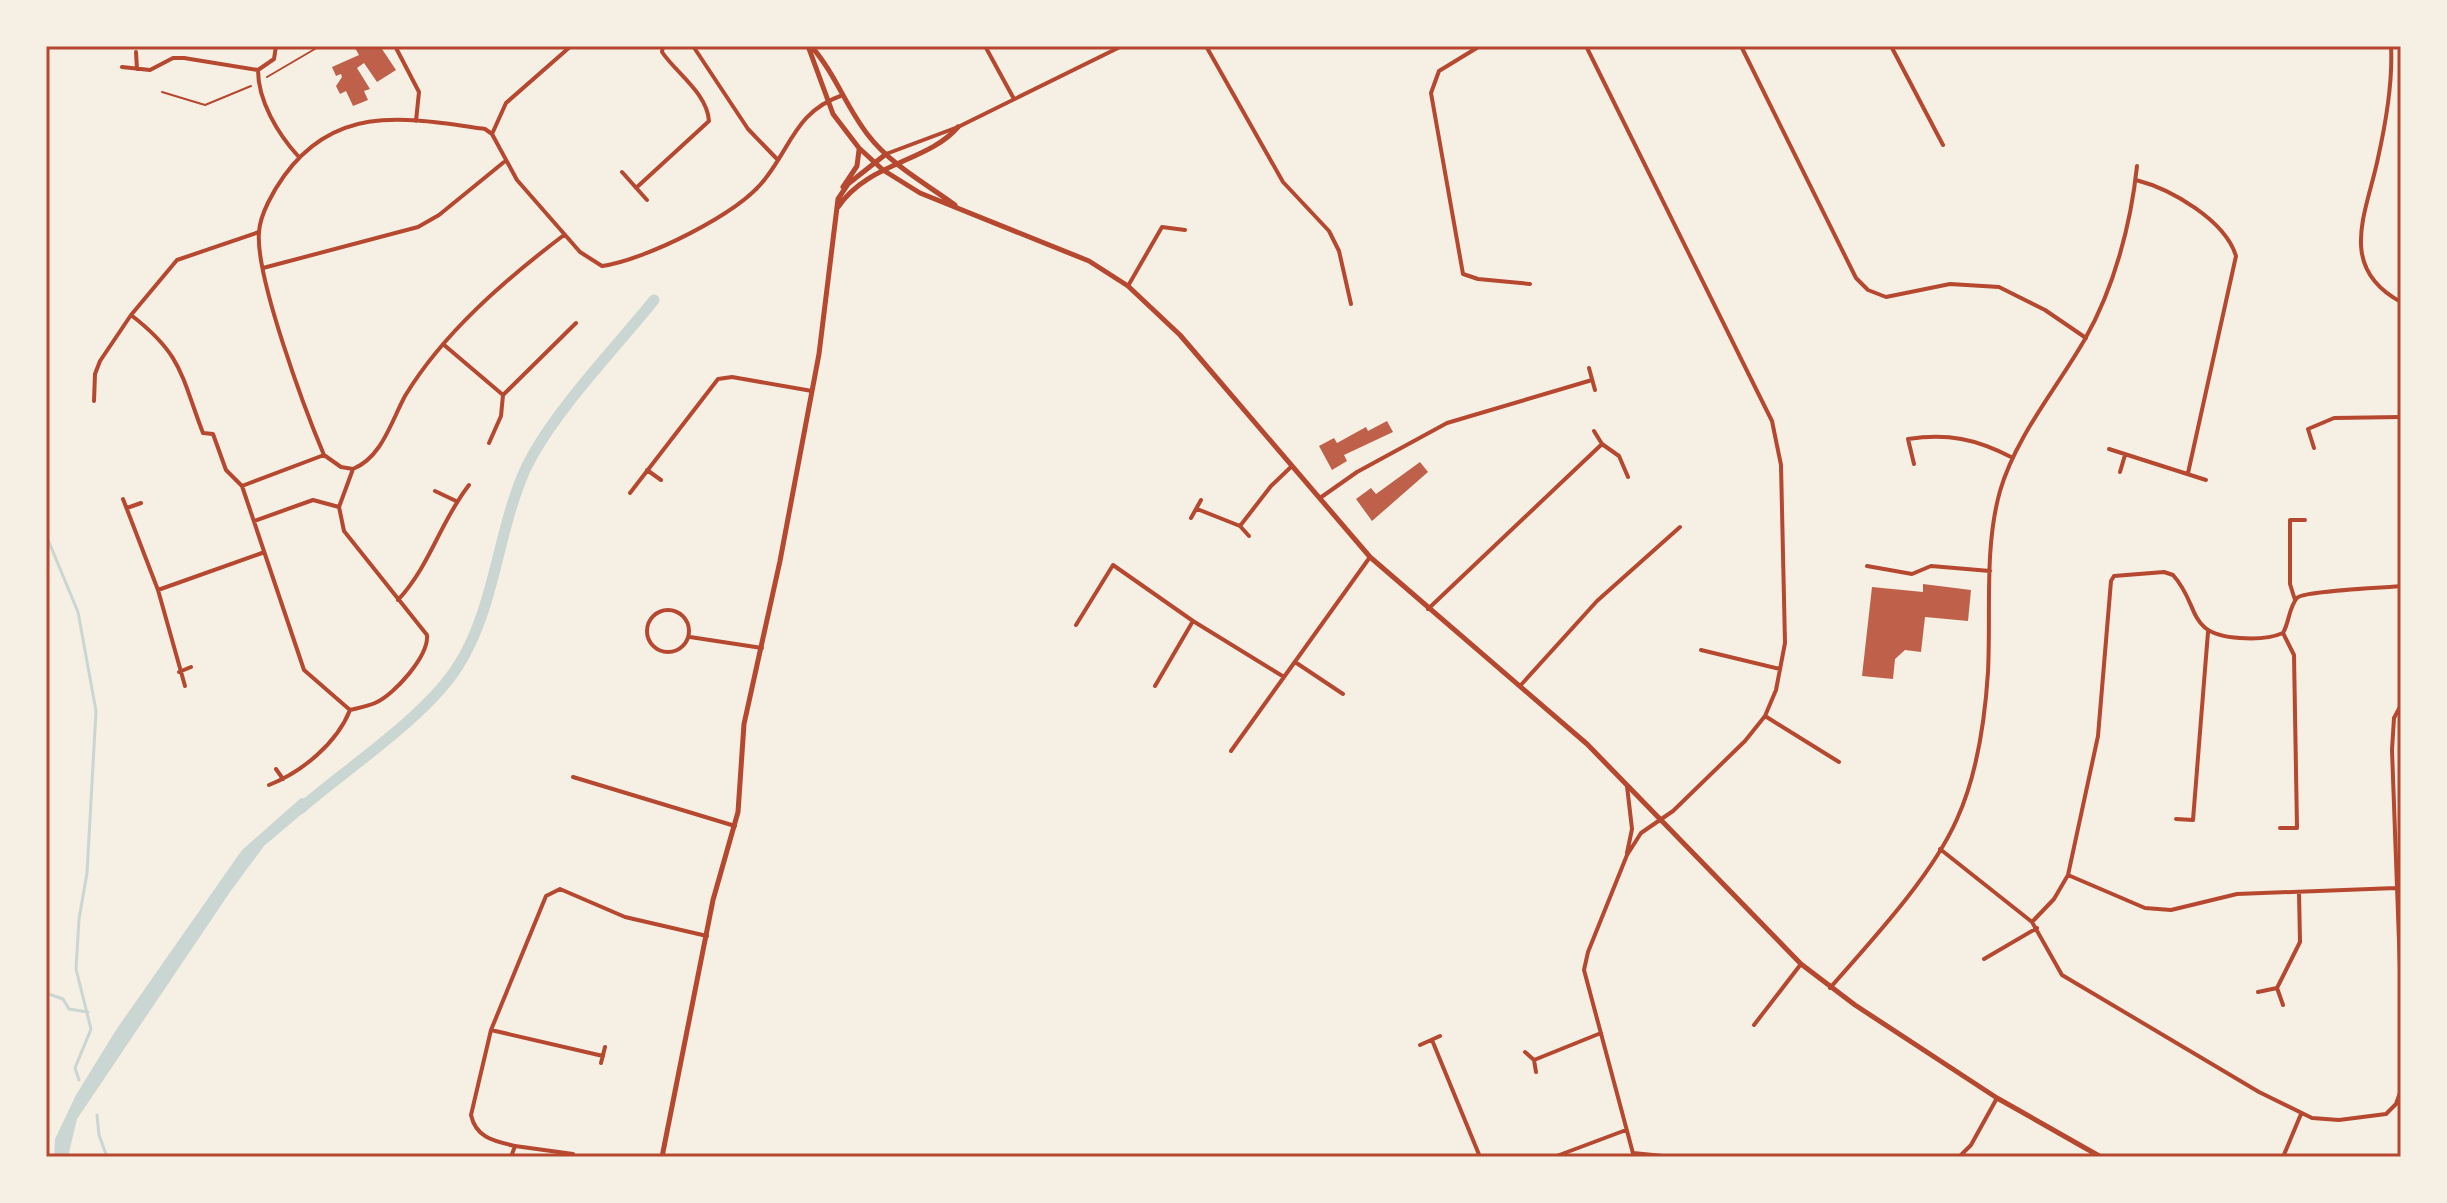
<svg xmlns="http://www.w3.org/2000/svg" width="2447" height="1203" font-family="Barlow,sans-serif">
	<style>
		.water { fill: #c9d6d2 }
		.lines { fill: none; stroke-linecap: round; stroke-linejoin: round }
		.stream { stroke: #c9d6d2; stroke-width: 3 }
		.canal { stroke: #c9d6d2; stroke-width: 11 }
		.building { fill: #bf614a }
		.path { stroke: #b5482f; stroke-width: 2 }
		.minor { stroke: #b5482f; stroke-width: 4 }
		.tertiary { stroke: #b5482f; stroke-width: 5 }
		.neatline { fill: none; stroke: #b5482f; stroke-width: 3 }
	</style>
	<rect width="100%" height="100%" fill="#f6efe4"/>
	<path class="water" d="M 301,798 L 317,801 L 264,846 L 230,892 L 77,1119 L 68,1157 L 54,1157 L 55,1139 L 76,1095 L 116,1030 L 242,850 Z"/>
	<g class="lines">
		<path class="stream" d="M 46,535 L 78,612 L 96,711 L 87,873 L 79,919 L 76,969 L 91,1029 L 75,1068 L 79,1080
			M 46,993 L 63,999 L 69,1009 L 88,1012
			M 97,1115 L 99,1135 L 107,1157"/>
		<path class="canal" d="M 300,809 C 346,769 427,716 458,666 C 495,608 497,533 525,470 C 551,414 614,350 654,300"/>
	</g>
	<path class="building" d="M 358,46 L 380,46 L 396,70 L 377,82 L 364,63 L 357,68 L 370,89 L 364,91 L 368,100 L 353,106 L 346,91 L 340,94 L 336,86 L 342,77 L 341,74 L 336,76 L 332,67 L 359,55 L 355,48 Z
		M 1387,421 L 1393,432 L 1344,455 L 1347,461 L 1332,470 L 1319,446 L 1334,438 L 1337,443 L 1366,427 L 1368,431 Z
		M 1420,462 L 1428,472 L 1372,521 L 1356,499 L 1371,488 L 1376,494 Z
		M 1923,584 L 1971,590 L 1968,621 L 1925,617 L 1921,652 L 1905,650 L 1895,659 L 1893,679 L 1862,676 L 1872,587 L 1923,592 Z"/>
	<g class="lines">
		<path class="path" d="M 267,77 L 320,46
			M 162,92 L 205,105 L 251,86"/>
		<path class="minor" d="M 395,46 L 419,92 L 416,121
			M 571,46 L 506,103 L 492,134 L 517,180 L 580,252 L 602,266 C 645,260 739,214 765,179 C 792,145 796,111 843,95
			M 693,46 L 748,129 L 776,158
			M 985,46 L 1014,99
			M 1206,46 L 1283,182 L 1329,231 L 1339,251 L 1351,304
			M 1480,46 L 1439,71 L 1431,93 L 1463,274 L 1478,279 L 1530,284
			M 1586,46 L 1760,397 L 1772,421 L 1781,465 L 1785,643 L 1776,690 L 1765,716 L 1745,741 L 1673,811 L 1641,833 L 1627,855 L 1588,952 L 1584,970 L 1634,1157
			M 1741,46 L 1856,278 L 1868,290 L 1886,297 L 1950,284 L 1999,287 L 2045,310 L 2086,338
			M 1891,46 L 1943,145
			M 2391,46 C 2393,82 2386,122 2378,158 C 2367,212 2336,267 2401,302
			M 136,52 L 137,69
			M 122,67 L 150,70 L 173,58 L 184,58 L 258,70
			M 258,70 C 258,101 278,134 298,156
			M 258,70 L 274,59 L 276,46
			M 492,134 L 485,129 C 406,118 337,103 284,176 C 274,190 260,214 259,232 C 255,276 305,410 324,455 L 341,467 L 353,469 C 382,457 391,422 405,396 C 443,333 506,279 564,235
			M 886,154 L 958,127 L 1122,46
			M 622,172 L 647,200
			M 2136,180 C 2171,189 2225,220 2236,256 L 2188,473
			M 636,188 L 709,121 C 707,93 676,73 662,52 L 663,46
			M 263,268 L 418,227 L 439,215 L 504,162
			M 1128,286 L 1162,227 L 1185,230
			M 131,315 C 183,355 181,376 203,433 L 213,434 L 226,470 L 242,486 L 304,670 L 350,710
			M 443,344 L 503,395 L 576,323
			M 1589,368 L 1595,390
			M 94,401 L 95,374 L 100,361 L 131,315 L 177,260 L 259,232
			M 1594,431 L 1602,444 L 1619,456 L 1628,477
			M 489,443 L 501,416 L 503,395
			M 2314,448 L 2308,429 L 2334,418 L 2401,417
			M 2109,449 L 2206,480
			M 1914,464 L 1908,439 C 1948,433 1976,439 2011,457
			M 647,470 L 661,480
			M 2120,472 L 2125,455
			M 242,486 L 324,455
			M 435,491 L 456,501
			M 630,493 L 718,379 L 732,377 L 812,391
			M 1320,498 L 1357,472 L 1447,423 L 1592,380
			M 123,499 L 158,590 L 262,553
			M 127,508 L 141,503
			M 1197,509 L 1240,526 L 1271,486 L 1292,466
			M 1191,518 L 1201,500
			M 254,521 L 313,500 L 339,507
			M 1240,526 L 1249,536
			M 1867,566 L 1912,574 L 1931,566 L 1990,571
			M 158,590 L 185,686
			M 398,600 C 431,564 440,522 469,485
			M 2295,600 L 2290,584 L 2290,520 L 2305,520
			M 1428,609 L 1602,444
			M647 631a21 21 0 1 1 42 0a21 21 0 1 1-42 0Z
			M 1076,625 L 1113,565 L 1193,621 L 1284,677 L 1370,557
			M 690,637 L 762,648
			M 1701,650 L 1780,669
			M 1295,662 L 1343,694
			M 179,672 L 191,667
			M 1155,686 L 1193,621
			M 1520,686 L 1597,601 L 1680,527
			M 2401,705 L 2394,718 L 2392,750 L 2401,996
			M 350,710 C 358,708 368,706 375,703 C 394,695 429,656 427,635 L 344,531 L 339,507 L 353,469
			M 1765,716 L 1839,762
			M 1231,751 L 1284,677
			M 276,769 L 283,779
			M 573,777 L 735,826
			M 269,785 C 302,772 337,743 350,710
			M 1627,786 L 1632,829 L 1627,853
			M 2176,819 L 2193,820 L 2208,632
			M 2280,828 L 2297,828 L 2294,655 L 2283,633
			M 1940,849 L 2032,922 L 2062,975 L 2259,1092 L 2312,1118 L 2339,1120 L 2386,1114 L 2396,1104 L 2401,1090
			M 2068,875 L 2145,908 L 2171,910 L 2237,894 L 2396,888
			M 2032,922 L 2054,899 L 2068,875 L 2098,736 L 2111,581 L 2114,576 L 2164,572 L 2173,575 C 2201,606 2185,635 2240,638 C 2254,639 2269,639 2283,633 C 2289,623 2289,607 2297,598 C 2303,591 2384,588 2401,586
			M 1984,959 L 2037,928
			M 1830,988 C 1872,940 1932,876 1957,819 C 1977,775 1985,719 1988,672 C 1991,613 1984,548 2000,491 C 2016,436 2057,388 2085,339 C 2114,288 2131,224 2137,166
			M 2277,988 L 2300,942 L 2299,892
			M 2258,992 L 2277,988 L 2283,1005
			M 1754,1025 L 1801,964
			M 491,1030 L 603,1056
			M 1432,1040 L 1480,1157
			M 1420,1045 L 1440,1036
			M 1525,1052 L 1534,1060 L 1536,1072
			M 1534,1060 L 1601,1033
			M 601,1063 L 605,1047
			M 515,1146 L 573,1154
			M 1633,1153 L 1673,1157
			M 511,1157 L 515,1146 C 494,1141 476,1138 471,1115 L 491,1030 L 546,896 L 560,889 L 625,917 L 707,936
			M 1554,1157 L 1626,1130
			M 1959,1157 L 1971,1145 L 1997,1098
			M 2283,1157 L 2301,1114"/>
		<path class="tertiary" d="M 808,46 L 833,114 L 859,148 L 883,170 L 920,193 L 1089,261 L 1128,286 L 1180,335 L 1370,557 L 1587,744 L 1801,964 L 1855,1005 L 1997,1098 L 2101,1157
			M 811,46 C 835,73 846,107 868,135 C 891,165 925,183 955,205
			M 843,187 L 857,166 L 859,150
			M 838,207 C 869,162 928,162 958,127
			M 662,1157 L 713,900 L 738,812 L 744,724 L 780,561 L 819,354 L 838,199 L 848,184 L 886,154"/>
	</g>
	<rect width="2447" height="1203" fill="none" stroke="#f6efe4" stroke-width="96"/>
	<rect x="48" y="48" width="2351" height="1107" class="neatline"/>
</svg>
